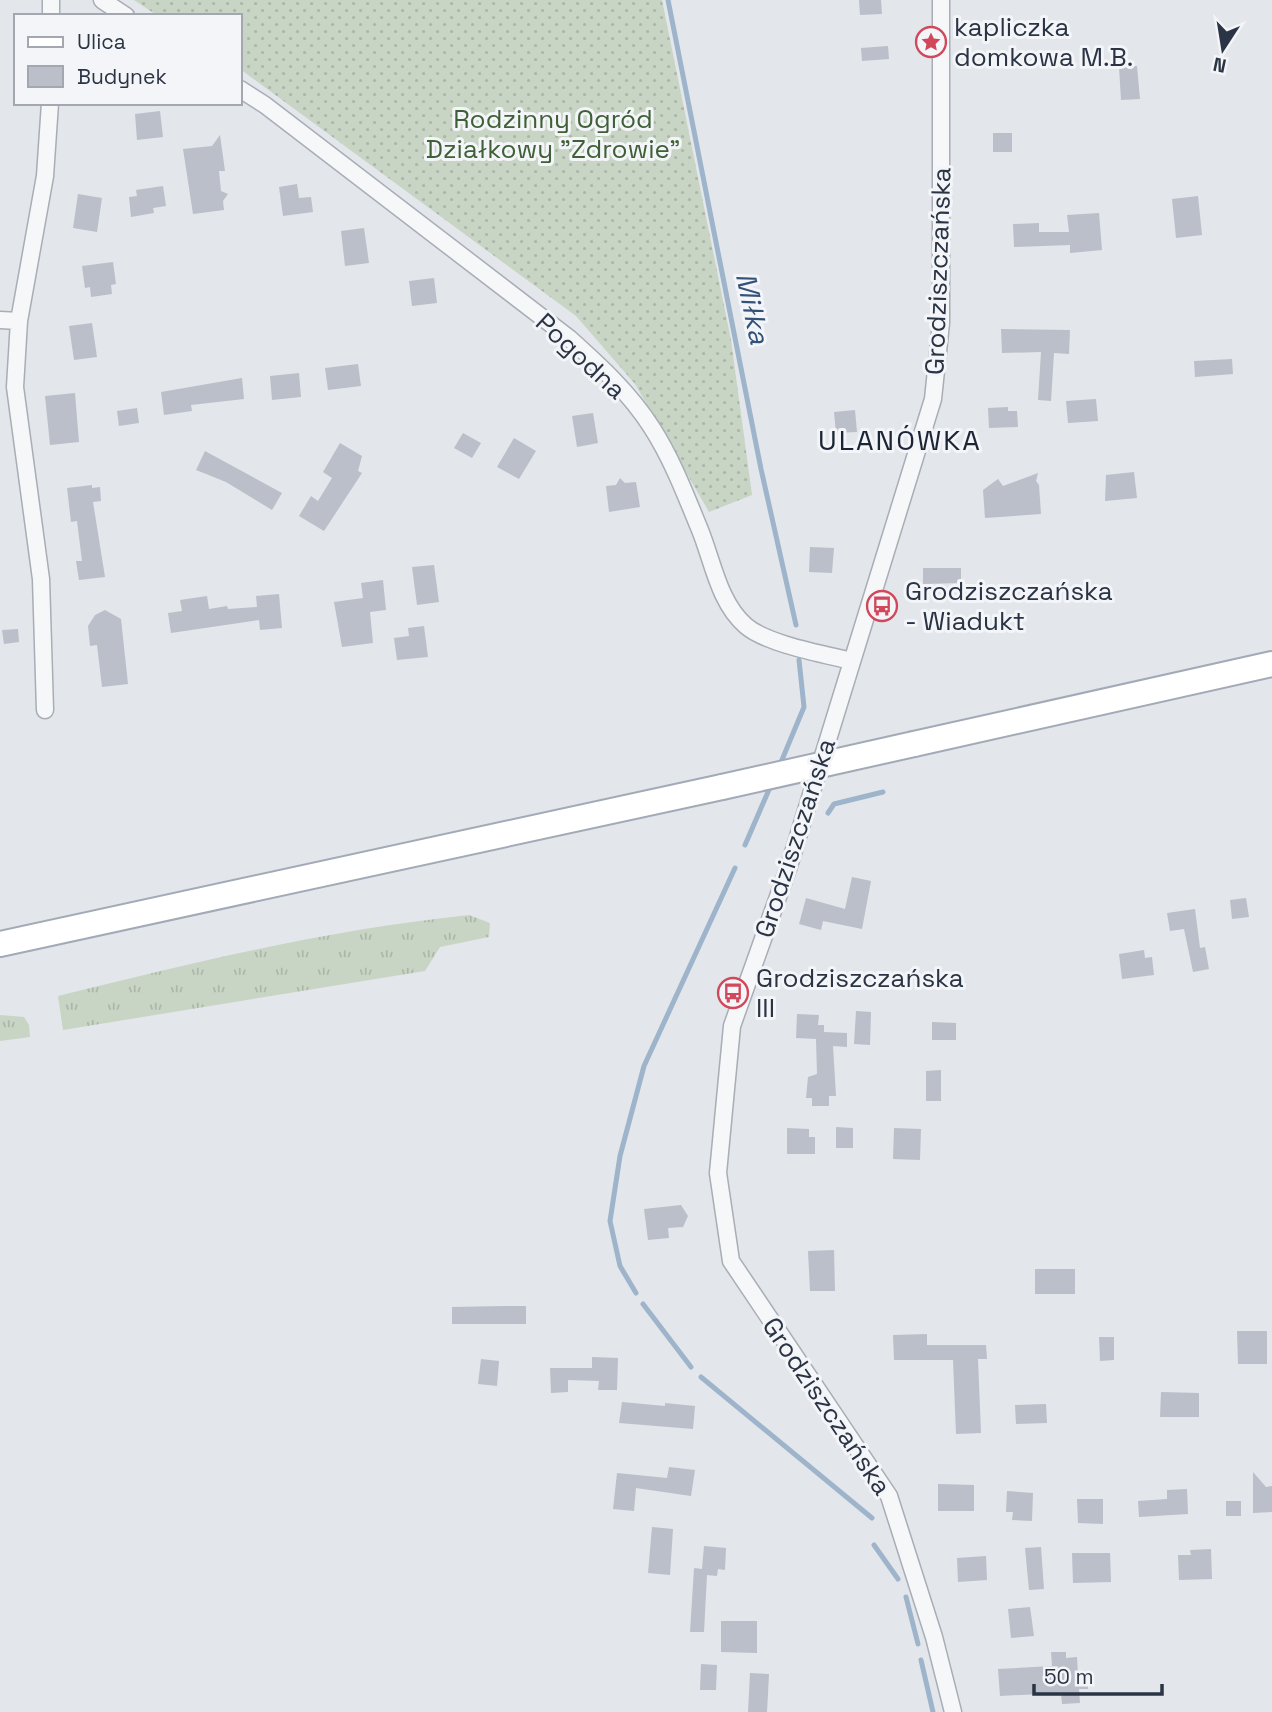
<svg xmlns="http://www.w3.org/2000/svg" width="1272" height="1712" font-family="'Space Grotesk',sans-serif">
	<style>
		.grass { fill: url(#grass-tufts) }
		.garden { fill: url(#garden-dots) }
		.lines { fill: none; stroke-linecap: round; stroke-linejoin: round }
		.stream { stroke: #9eb4cb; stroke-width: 5 }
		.building { fill: #babfc9 }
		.minor-casing { stroke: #a8adb6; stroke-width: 19 }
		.primary-casing { stroke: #a2aab7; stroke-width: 28 }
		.minor { stroke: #f6f7f9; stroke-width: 16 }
		.primary { stroke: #fff; stroke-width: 24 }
		.primary-bridge-casing { stroke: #a2aab7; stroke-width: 28; stroke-linecap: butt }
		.primary-bridge { stroke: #fff; stroke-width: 24 }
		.labels { text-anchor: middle; stroke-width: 6; stroke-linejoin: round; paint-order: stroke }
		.poi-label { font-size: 26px; fill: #2a3444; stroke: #f3f5f8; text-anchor: start }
		.park-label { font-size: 26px; fill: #3f6037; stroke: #f3f5f8 }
		.street-label { font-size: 26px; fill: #2a3444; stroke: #f3f5f8 }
		.water-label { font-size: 28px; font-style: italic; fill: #335279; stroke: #f3f5f8 }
		.neighbourhood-label { font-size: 28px; letter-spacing: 2px; fill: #1c2535; stroke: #f3f5f8 }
	</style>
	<defs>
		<pattern id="grass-tufts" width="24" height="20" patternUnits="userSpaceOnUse" patternTransform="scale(1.75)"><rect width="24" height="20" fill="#c8d5c4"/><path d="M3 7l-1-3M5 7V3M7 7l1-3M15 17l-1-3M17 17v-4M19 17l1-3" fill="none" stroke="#acb7aa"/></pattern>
		<pattern id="garden-dots" width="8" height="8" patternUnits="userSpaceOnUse" patternTransform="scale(1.75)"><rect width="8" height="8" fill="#c8d5c4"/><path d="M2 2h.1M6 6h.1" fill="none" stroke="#acb7aa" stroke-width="1.8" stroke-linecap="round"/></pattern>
	</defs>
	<rect width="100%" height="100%" fill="#e3e6eb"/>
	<path class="grass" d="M 469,915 L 490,923 L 489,937 L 440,947 L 425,971 L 63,1030 L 58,996 C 196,962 326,930 469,915 Z
		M 0,1015 L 24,1017 L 29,1025 L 30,1037 L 0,1041 Z"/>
	<path class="garden" d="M 134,0 L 662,0 L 731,340 L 752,495 L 709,512 L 635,384 L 576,316 L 240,69 L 240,16 L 158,16 Z"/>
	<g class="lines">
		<path class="stream" d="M 668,0 L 761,469 L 796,625
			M 779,767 L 804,707 L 799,660
			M 828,813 L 834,804 L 883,792
			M 745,845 L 771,785
			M 636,1293 L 620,1266 L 610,1221 L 620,1156 L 644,1066 L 735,868
			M 643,1304 L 691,1367
			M 701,1377 L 872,1518
			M 874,1545 L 898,1579
			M 906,1597 L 918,1644
			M 921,1660 L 933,1712"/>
	</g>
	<path class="building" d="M 859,0 L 881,0 L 882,14 L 860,15 Z
		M 888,46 L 889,59 L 862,61 L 861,48 Z
		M 1137,66 L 1140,99 L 1121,100 L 1119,67 Z
		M 160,111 L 163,137 L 137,140 L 135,114 Z
		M 993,133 L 1012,133 L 1012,152 L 993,152 Z
		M 220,135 L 225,171 L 219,171 L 221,191 L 228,194 L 223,201 L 224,210 L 193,214 L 183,149 L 212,146 Z
		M 297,184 L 299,198 L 311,197 L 313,212 L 283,216 L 279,187 Z
		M 163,186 L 166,206 L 153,208 L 154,213 L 131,217 L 129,197 L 137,196 L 136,190 Z
		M 78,194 L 102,198 L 97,232 L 73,228 Z
		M 1198,196 L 1202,235 L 1176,238 L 1172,199 Z
		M 1099,213 L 1102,250 L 1070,253 L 1070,245 L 1014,247 L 1013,224 L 1039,223 L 1039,232 L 1069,232 L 1067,215 Z
		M 364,228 L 369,263 L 345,266 L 341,231 Z
		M 113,262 L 116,284 L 111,285 L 112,294 L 91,297 L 90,287 L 85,288 L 82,266 Z
		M 434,278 L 437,303 L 412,306 L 409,281 Z
		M 92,323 L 97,357 L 74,360 L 69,326 Z
		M 1001,329 L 1070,330 L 1069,354 L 1054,353 L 1051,401 L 1038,400 L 1041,352 L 1002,353 Z
		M 1232,359 L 1233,374 L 1195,377 L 1194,361 Z
		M 358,364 L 361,386 L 328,390 L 325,368 Z
		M 299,373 L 301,397 L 272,400 L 270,376 Z
		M 242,378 L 244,399 L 191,405 L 192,411 L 164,415 L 161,392 Z
		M 75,393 L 79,442 L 50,445 L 45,396 Z
		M 1096,399 L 1098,421 L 1068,423 L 1066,401 Z
		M 1008,407 L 1008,411 L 1017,411 L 1018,427 L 989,428 L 988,408 Z
		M 137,408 L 139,423 L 119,426 L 117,411 Z
		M 855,410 L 857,432 L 836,433 L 834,412 Z
		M 593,413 L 598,443 L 577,447 L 572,416 Z
		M 463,433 L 481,443 L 472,458 L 454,448 Z
		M 514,438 L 536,451 L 519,479 L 497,467 Z
		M 340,443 L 362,456 L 358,471 L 362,473 L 324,531 L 299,516 L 311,496 L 318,501 L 332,478 L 323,472 Z
		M 205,451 L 282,493 L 272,510 L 226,482 L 196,470 Z
		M 1134,472 L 1137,498 L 1105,501 L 1106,475 Z
		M 1038,473 L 1036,481 L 1039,485 L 1041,514 L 985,518 L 983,490 L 998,479 L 1003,486 Z
		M 620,478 L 625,483 L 636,482 L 640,507 L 609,512 L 606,486 L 616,485 Z
		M 92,485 L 92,488 L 100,487 L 101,501 L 93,502 L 105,577 L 79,580 L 76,561 L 82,561 L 77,521 L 71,522 L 67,488 Z
		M 810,547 L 834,548 L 832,573 L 809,572 Z
		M 434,565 L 439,602 L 417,605 L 412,567 Z
		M 923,568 L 961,568 L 961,583 L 923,584 Z
		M 383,580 L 386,610 L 370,612 L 373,643 L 342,647 L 334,602 L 363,598 L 361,583 Z
		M 279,594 L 282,628 L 260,630 L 259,620 L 171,633 L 168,613 L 182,611 L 180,600 L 207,596 L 209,609 L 227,606 L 228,609 L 257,607 L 256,596 Z
		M 105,610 L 121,619 L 128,684 L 102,687 L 97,645 L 90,646 L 88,626 L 95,615 Z
		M 424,626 L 428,657 L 397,660 L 394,638 L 409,636 L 408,628 Z
		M 18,629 L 19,642 L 4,644 L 2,630 Z
		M 852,877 L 871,881 L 862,929 L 823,921 L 821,930 L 799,924 L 806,898 L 845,909 Z
		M 1246,898 L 1249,917 L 1232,919 L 1230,900 Z
		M 1195,909 L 1200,948 L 1205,947 L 1209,969 L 1193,972 L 1184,929 L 1170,931 L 1167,913 Z
		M 1144,950 L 1145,958 L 1152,957 L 1154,975 L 1122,979 L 1119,954 Z
		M 856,1011 L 871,1012 L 870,1045 L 854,1044 Z
		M 797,1014 L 819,1015 L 818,1025 L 824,1025 L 824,1032 L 847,1033 L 847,1047 L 833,1046 L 836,1096 L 829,1096 L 829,1106 L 812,1106 L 812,1098 L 806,1098 L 808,1077 L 817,1074 L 816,1039 L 796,1038 Z
		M 932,1022 L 956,1023 L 956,1040 L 932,1040 Z
		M 941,1070 L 941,1101 L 926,1101 L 926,1071 Z
		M 836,1127 L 853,1128 L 853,1148 L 836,1148 Z
		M 787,1128 L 809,1129 L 809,1137 L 815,1137 L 815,1154 L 787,1154 Z
		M 894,1128 L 921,1129 L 920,1160 L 893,1159 Z
		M 681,1205 L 688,1216 L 683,1227 L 668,1228 L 669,1238 L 648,1240 L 644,1209 Z
		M 834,1250 L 835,1291 L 810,1291 L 808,1251 Z
		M 1035,1269 L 1075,1269 L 1075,1294 L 1035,1294 Z
		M 505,1306 L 526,1306 L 526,1324 L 452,1324 L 452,1307 Z
		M 1237,1331 L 1267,1331 L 1267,1364 L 1238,1364 Z
		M 927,1334 L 927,1345 L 986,1345 L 987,1359 L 978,1359 L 981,1433 L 956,1434 L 953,1360 L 894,1360 L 893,1335 Z
		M 1099,1337 L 1114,1337 L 1114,1360 L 1100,1361 Z
		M 592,1357 L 618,1358 L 617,1390 L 598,1390 L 599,1381 L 568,1380 L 568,1392 L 551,1393 L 550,1368 L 592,1368 Z
		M 481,1359 L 499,1361 L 497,1386 L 478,1384 Z
		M 1161,1392 L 1199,1393 L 1199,1417 L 1160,1417 Z
		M 622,1402 L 665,1406 L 665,1403 L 695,1406 L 693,1429 L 619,1423 Z
		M 1046,1404 L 1047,1423 L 1016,1424 L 1015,1405 Z
		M 669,1467 L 695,1470 L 691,1496 L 636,1488 L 634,1511 L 613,1509 L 617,1473 L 667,1478 Z
		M 1253,1472 L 1266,1487 L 1272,1486 L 1272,1512 L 1253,1513 Z
		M 938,1484 L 974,1485 L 974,1511 L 938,1511 Z
		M 1187,1489 L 1188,1514 L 1139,1517 L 1138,1501 L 1167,1499 L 1167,1490 Z
		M 1007,1491 L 1033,1493 L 1032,1521 L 1012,1520 L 1013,1512 L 1006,1512 Z
		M 1077,1499 L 1103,1499 L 1103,1524 L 1078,1523 Z
		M 1226,1501 L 1241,1501 L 1241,1516 L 1226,1516 Z
		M 652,1527 L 673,1529 L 670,1575 L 648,1573 Z
		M 704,1546 L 726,1548 L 725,1570 L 718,1569 L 717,1576 L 707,1575 L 704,1632 L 690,1632 L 694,1568 L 702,1569 Z
		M 1041,1547 L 1044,1589 L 1029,1590 L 1025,1548 Z
		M 1211,1549 L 1212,1579 L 1179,1580 L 1178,1555 L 1191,1555 L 1190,1550 Z
		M 1072,1553 L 1110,1553 L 1111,1582 L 1073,1583 Z
		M 986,1556 L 987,1580 L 958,1582 L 957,1558 Z
		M 1030,1607 L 1034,1636 L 1011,1638 L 1008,1609 Z
		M 721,1621 L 757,1621 L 757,1653 L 721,1652 Z
		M 1051,1652 L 1066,1652 L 1066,1658 L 1077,1657 L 1078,1676 L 1088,1676 L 1088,1689 L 1079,1689 L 1080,1703 L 1062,1704 L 1061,1693 L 1000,1696 L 998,1669 L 1052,1666 Z
		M 701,1664 L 717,1665 L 716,1690 L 700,1690 Z
		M 750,1673 L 769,1674 L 767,1712 L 748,1712 Z"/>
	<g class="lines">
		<g class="minor-casing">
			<path id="minor" d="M 102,0 L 126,16
				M 941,0 L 941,323 L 933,399 L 789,866 L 732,1026 L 718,1173 L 731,1261 L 889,1496 L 934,1637 L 953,1712
				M 51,16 L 51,0
				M 240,89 L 265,105 L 569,338 C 599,365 630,393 652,428 C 672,459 686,496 700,530 C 713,562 719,603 746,626 C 767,644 823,654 852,661
				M 0,320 L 19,321
				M 45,710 L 41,579 L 15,387 L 19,321 L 45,176 L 50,103"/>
		</g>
		<g class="primary-casing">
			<path id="primary" d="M 914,744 L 1272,664
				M 0,944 L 722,787"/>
		</g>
		<use href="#minor" class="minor"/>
		<use href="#primary" class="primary"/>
		<g class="primary-bridge-casing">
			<path id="primary-bridge" d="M 722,787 L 914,744"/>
		</g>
		<use href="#primary-bridge" class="primary-bridge"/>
	</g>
	<defs>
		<g id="sight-ring" transform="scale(1.575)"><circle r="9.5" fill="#f3f5f8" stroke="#d1485b" stroke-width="1.5"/><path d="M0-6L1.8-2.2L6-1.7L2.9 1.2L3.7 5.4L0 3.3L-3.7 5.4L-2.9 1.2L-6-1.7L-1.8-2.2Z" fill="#d1485b"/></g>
		<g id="bus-ring" transform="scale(1.575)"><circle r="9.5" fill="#f3f5f8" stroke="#d1485b" stroke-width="1.5"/><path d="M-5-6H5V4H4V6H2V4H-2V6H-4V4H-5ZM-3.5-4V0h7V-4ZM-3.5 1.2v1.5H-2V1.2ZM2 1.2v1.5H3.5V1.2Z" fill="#d1485b"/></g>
	</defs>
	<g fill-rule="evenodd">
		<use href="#sight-ring" x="931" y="42"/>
		<use href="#bus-ring" x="882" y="606"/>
		<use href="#bus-ring" x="733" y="993"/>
	</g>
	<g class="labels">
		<g class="poi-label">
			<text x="954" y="36">kapliczka<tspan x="954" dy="30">domkowa M.B.</tspan></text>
			<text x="905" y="600">Grodziszczańska<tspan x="905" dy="30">- Wiadukt</tspan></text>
			<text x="756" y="987">Grodziszczańska<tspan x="756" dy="30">III</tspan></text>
		</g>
		<g class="park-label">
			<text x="553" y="128">Rodzinny Ogród<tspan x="553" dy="30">Działkowy "Zdrowie"</tspan></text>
		</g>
		<g class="street-label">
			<text transform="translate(938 271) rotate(-88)" y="9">Grodziszczańska</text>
			<text transform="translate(581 356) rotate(43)" y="9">Pogodna</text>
			<text transform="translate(795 838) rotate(-72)" y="9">Grodziszczańska</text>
			<text transform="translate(827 1406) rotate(56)" y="9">Grodziszczańska</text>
		</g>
		<g class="water-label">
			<text transform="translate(753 308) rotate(78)" y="10">Miłka</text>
		</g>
		<g class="neighbourhood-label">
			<text x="900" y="450">ULANÓWKA</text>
		</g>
	</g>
	<rect x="14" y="14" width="228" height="91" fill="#f3f5f8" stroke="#a3a8b0" stroke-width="2"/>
	<rect x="28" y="37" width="35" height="10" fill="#ffffff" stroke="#a3a8b0" stroke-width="2"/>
	<text x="77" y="49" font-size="21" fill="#2a3444">Ulica</text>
	<rect x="28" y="66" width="35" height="21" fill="#babfc9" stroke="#a3a8b0" stroke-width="2"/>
	<text x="77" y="84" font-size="21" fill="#2a3444">Budynek</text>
	<g transform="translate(1223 49) rotate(192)" stroke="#f3f5f8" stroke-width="5" paint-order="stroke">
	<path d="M0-5L12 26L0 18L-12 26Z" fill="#2a3444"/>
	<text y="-10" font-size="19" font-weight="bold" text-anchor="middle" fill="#2a3444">N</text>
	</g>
	<path d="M1034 1684v10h128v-10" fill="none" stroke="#2a3444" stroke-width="3.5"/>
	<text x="1044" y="1684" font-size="21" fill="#2a3444" stroke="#f3f5f8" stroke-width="5" paint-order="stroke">50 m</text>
</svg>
